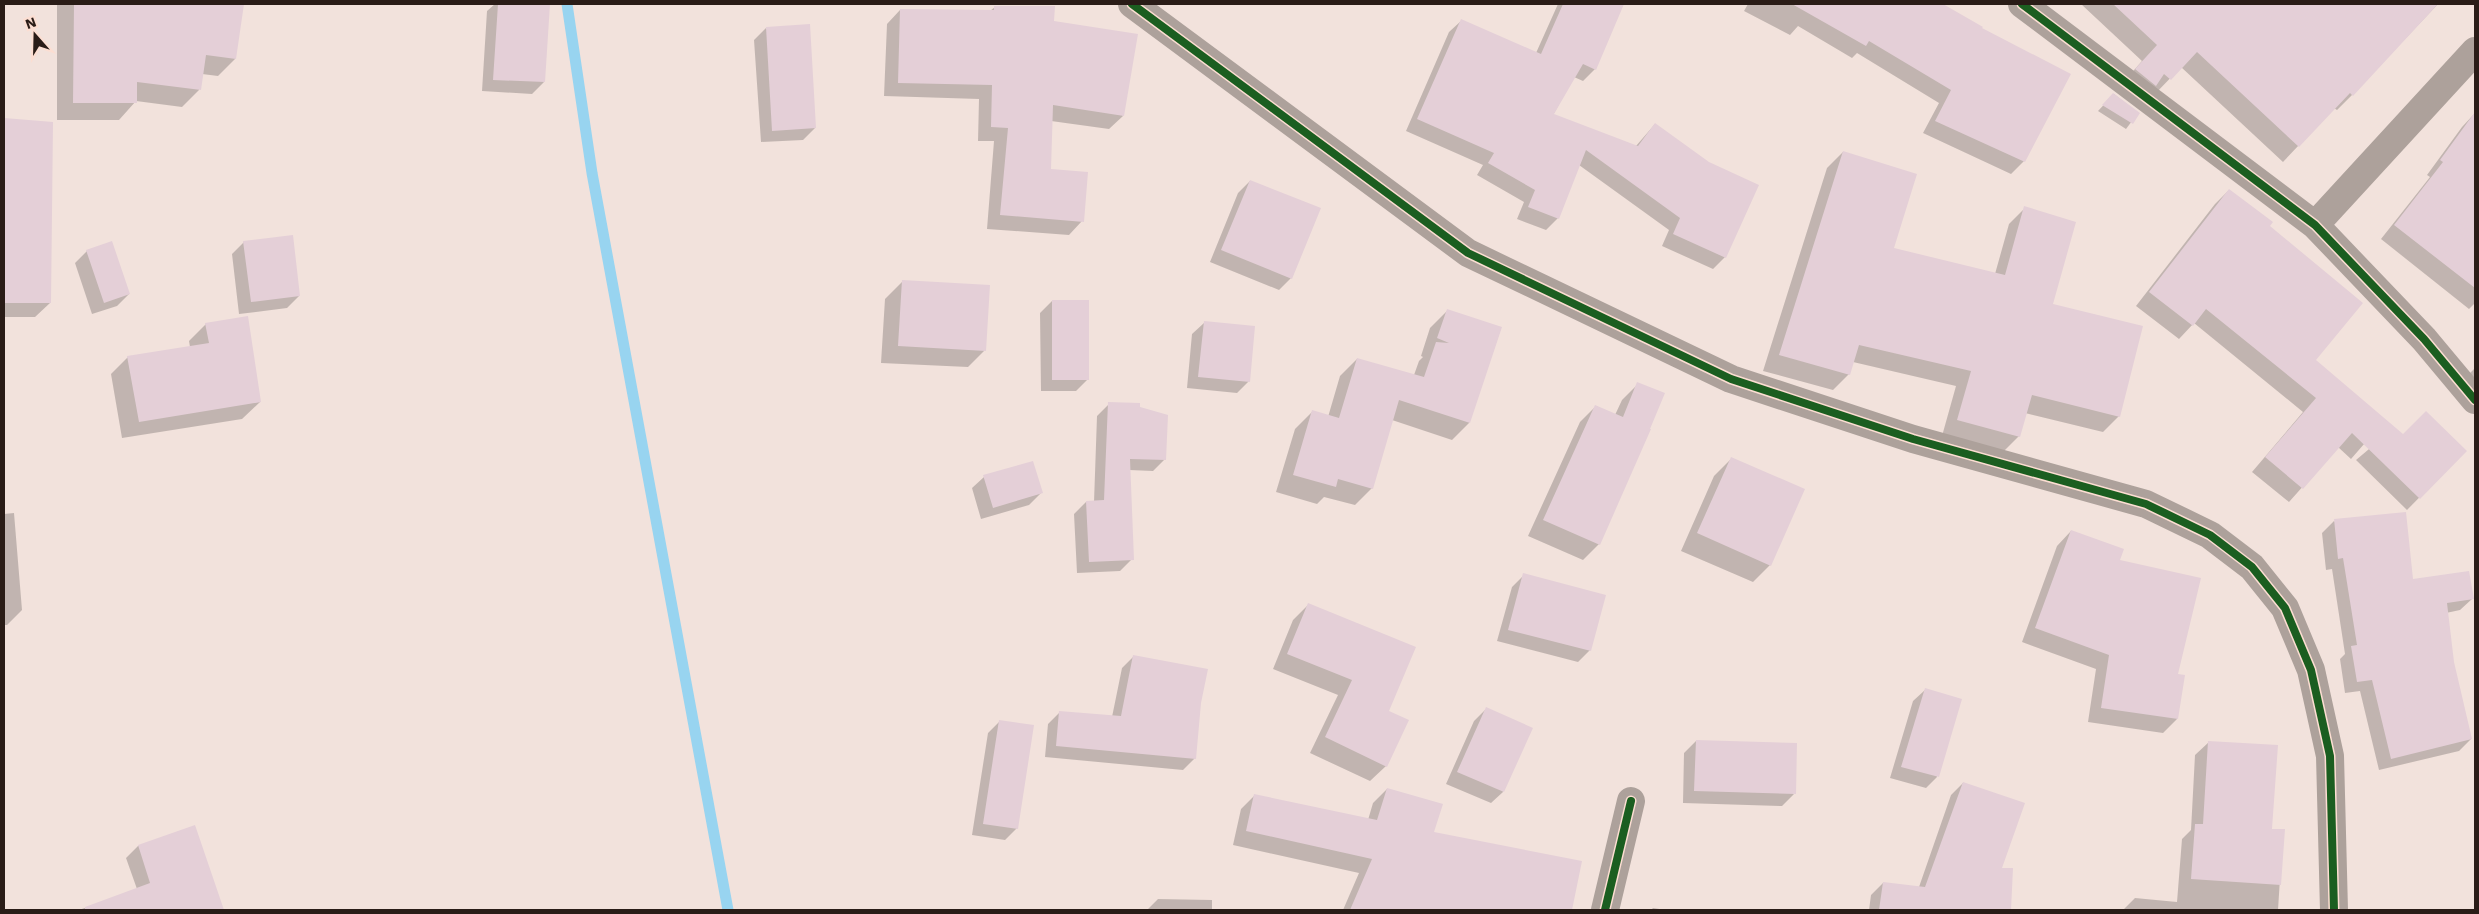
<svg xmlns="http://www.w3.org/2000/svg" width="2479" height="914" font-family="'Work Sans',sans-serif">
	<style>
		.shadow { fill: #0003 }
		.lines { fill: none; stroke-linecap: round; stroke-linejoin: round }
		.stream { stroke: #98d4f0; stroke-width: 11 }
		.building { fill: #e4cfd7 }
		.street { stroke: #ada19b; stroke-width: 28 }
		.cycleway-casing { stroke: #fcded2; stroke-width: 11 }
		.cycleway { stroke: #1b5e20; stroke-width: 8 }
	</style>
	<rect width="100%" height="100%" fill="#f2e2dc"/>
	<path class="shadow" d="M 57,4 L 243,4 L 235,59 L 218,76 L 202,74 L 199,90 L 182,107 L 136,101 L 119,120 L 57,120 Z
		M 495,4 L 549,4 L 544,82 L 532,94 L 482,91 L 487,11 Z
		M 1558,4 L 1623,4 L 1595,69 L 1583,81 L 1574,77 L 1553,115 L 1636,146 L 1655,124 L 1725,257 L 1713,269 L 1662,246 L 1669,230 L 1579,165 L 1558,218 L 1546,230 L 1517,219 L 1524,202 L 1477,175 L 1483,165 L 1406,131 L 1449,32 L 1461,21 L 1536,53 Z
		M 1748,4 L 1940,4 L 1981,27 L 2024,161 L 2011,174 L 1923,133 L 1939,103 L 1857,53 L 1852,58 L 1798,26 L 1790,35 L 1744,11 Z
		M 2081,4 L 2438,4 L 2352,95 L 2337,110 L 2334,108 L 2283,162 L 2181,67 L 2154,95 L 2120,86 L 2142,61 Z
		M 995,7 L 1053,22 L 1123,116 L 1109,129 L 1051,121 L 1050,170 L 1082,221 L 1069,235 L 987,229 L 994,141 L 978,141 L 979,99 L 884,96 L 887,24 L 900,10 L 990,11 Z
		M 766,28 L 815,128 L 803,140 L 761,142 L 754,40 Z
		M 2114,94 L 2138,113 L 2126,129 L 2098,111 Z
		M 2475,113 L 2475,303 L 2469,309 L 2381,239 L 2430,177 L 2427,175 L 2462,127 Z
		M 4,120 L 52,123 L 50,303 L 35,317 L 4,317 Z
		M 1843,152 L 1892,249 L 1995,274 L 2009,224 L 2025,208 L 2051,304 L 2119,416 L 2103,432 L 2025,413 L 2019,436 L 2003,452 L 1942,436 L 1956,386 L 1853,362 L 1849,374 L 1833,390 L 1763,371 L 1827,168 Z
		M 1250,181 L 1291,278 L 1279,290 L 1210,262 L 1238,193 Z
		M 2229,190 L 2268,226 L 2314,360 L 2385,420 L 2351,459 L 2338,447 L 2289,502 L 2252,472 L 2303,412 L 2194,323 L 2179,339 L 2136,306 L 2215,204 Z
		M 244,242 L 299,296 L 287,308 L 239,314 L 232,254 Z
		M 87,251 L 129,294 L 117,306 L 92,314 L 75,263 Z
		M 902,282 L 985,350 L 968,367 L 881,363 L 885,299 Z
		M 1052,301 L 1088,379 L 1076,391 L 1041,391 L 1040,313 Z
		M 1447,311 L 1501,328 L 1469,423 L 1452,440 L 1392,420 L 1372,488 L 1355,505 L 1324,497 L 1317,504 L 1276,492 L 1295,429 L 1312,412 L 1328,417 L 1340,376 L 1357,359 L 1414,375 L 1419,361 L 1423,357 L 1421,356 L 1430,328 Z
		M 1204,323 L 1249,381 L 1237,393 L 1187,388 L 1192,334 Z
		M 206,324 L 260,402 L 242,419 L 122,438 L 111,374 L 128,357 L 190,347 L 189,341 Z
		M 2475,368 L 2475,382 L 2469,374 Z
		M 1638,384 L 1599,544 L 1583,560 L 1528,536 L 1580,422 L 1596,406 L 1615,415 L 1622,400 Z
		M 1109,404 L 1165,459 L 1153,471 L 1129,470 L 1132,559 L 1120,571 L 1077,573 L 1074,514 L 1086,502 L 1094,502 L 1097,416 Z
		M 2394,428 L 2403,436 L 2465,451 L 2407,510 L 2356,460 Z
		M 1731,459 L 1770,565 L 1753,582 L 1681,551 L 1714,476 Z
		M 984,477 L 1041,493 L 1029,505 L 981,519 L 972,488 Z
		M 14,513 L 22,610 L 7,625 L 4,625 L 4,514 Z
		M 2334,521 L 2412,581 L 2472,599 L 2460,610 L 2446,613 L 2453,663 L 2471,739 L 2459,751 L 2379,770 L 2360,691 L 2345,693 L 2340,659 L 2345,654 L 2332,569 L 2326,570 L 2322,533 Z
		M 2071,531 L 2119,560 L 2177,675 L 2177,719 L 2163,733 L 2088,722 L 2096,669 L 2022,642 L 2057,546 Z
		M 1524,575 L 1590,650 L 1578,662 L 1497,641 L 1512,587 Z
		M 1308,605 L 1388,712 L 1386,766 L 1370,781 L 1310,753 L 1338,695 L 1273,669 L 1293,620 Z
		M 1134,656 L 1200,703 L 1195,758 L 1183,770 L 1045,757 L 1048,724 L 1060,712 L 1112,717 L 1122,668 Z
		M 1925,690 L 1937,777 L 1926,788 L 1890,778 L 1913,701 Z
		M 1486,709 L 1503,792 L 1491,803 L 1446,784 L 1474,721 Z
		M 999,722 L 1017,828 L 1005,840 L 972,835 L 988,733 Z
		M 1696,741 L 1794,794 L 1782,806 L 1683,803 L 1684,753 Z
		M 2209,742 L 2271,830 L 2283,831 L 2278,910 L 2123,910 L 2135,898 L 2177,902 L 2182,839 L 2191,830 L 2195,755 Z
		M 1963,783 L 2000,869 L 2012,870 L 2010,910 L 1869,910 L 1871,895 L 1883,883 L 1919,887 L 1951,795 Z
		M 1387,789 L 1433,833 L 1580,862 L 1571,910 L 1343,910 L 1359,873 L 1233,845 L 1241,809 L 1255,795 L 1368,820 L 1373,803 Z
		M 194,827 L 223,910 L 79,910 L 137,889 L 126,858 L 138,846 Z
		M 1158,899 L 1212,900 L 1212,910 L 1147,910 Z
		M 1653,908 L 1666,910 L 1651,910 Z"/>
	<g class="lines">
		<path class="stream" d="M 567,4 L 592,173 L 728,910"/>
	</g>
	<path class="building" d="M 74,4 L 244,4 L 236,59 L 206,55 L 201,90 L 137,82 L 137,103 L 73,103 Z
		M 498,4 L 550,4 L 545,82 L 493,80 Z
		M 1563,4 L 1624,4 L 1596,70 L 1583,64 L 1554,114 L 1638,146 L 1655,123 L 1709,162 L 1759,185 L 1726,258 L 1673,234 L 1680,218 L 1586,150 L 1559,219 L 1528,207 L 1535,190 L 1488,163 L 1494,153 L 1417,119 L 1461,19 L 1541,54 Z
		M 1792,4 L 1943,4 L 1983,27 L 1982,28 L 2071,74 L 2025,162 L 1935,121 L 1951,90 L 1869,41 L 1866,46 Z
		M 2113,4 L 2438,4 L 2353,96 L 2350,93 L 2299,147 L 2197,52 L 2171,80 L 2164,74 L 2156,86 L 2135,69 L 2157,45 Z
		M 994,6 L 1055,6 L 1054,21 L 1138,34 L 1124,116 L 1053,105 L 1051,169 L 1088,172 L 1084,222 L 1000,215 L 1008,128 L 991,127 L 992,85 L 898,83 L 900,9 L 994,10 Z
		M 810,24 L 816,128 L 772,131 L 766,27 Z
		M 2113,93 L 2140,113 L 2133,124 L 2102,105 Z
		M 2475,112 L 2475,288 L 2394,225 L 2443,162 L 2440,160 Z
		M 4,118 L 53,122 L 51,303 L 4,303 Z
		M 1843,151 L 1917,174 L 1894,248 L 2005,275 L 2024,206 L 2076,222 L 2053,304 L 2143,326 L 2120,417 L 2032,395 L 2020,437 L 1957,420 L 1971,371 L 1859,345 L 1850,375 L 1779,355 Z
		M 1250,180 L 1321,208 L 1292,279 L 1221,250 Z
		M 2229,189 L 2273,222 L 2270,226 L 2363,303 L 2316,360 L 2403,434 L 2426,411 L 2467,451 L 2420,499 L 2352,433 L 2303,489 L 2265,457 L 2316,398 L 2206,309 L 2193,326 L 2149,292 Z
		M 293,235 L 300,296 L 251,302 L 243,241 Z
		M 112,241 L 130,294 L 104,303 L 86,250 Z
		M 902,280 L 990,285 L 986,351 L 898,346 Z
		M 1052,300 L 1089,300 L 1089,380 L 1052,380 Z
		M 1447,309 L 1502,327 L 1470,423 L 1399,400 L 1373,489 L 1338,479 L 1336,487 L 1293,475 L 1312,410 L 1339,418 L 1357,358 L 1424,377 L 1436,342 L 1449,343 L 1437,338 Z
		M 248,316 L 261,402 L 139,422 L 127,356 L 209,343 L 205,323 Z
		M 1204,321 L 1255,326 L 1250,382 L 1198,377 Z
		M 1637,382 L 1665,393 L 1650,429 L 1651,429 L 1600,545 L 1543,520 L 1595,405 L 1623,417 Z
		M 1108,402 L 1140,403 L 1140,407 L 1168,415 L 1166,460 L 1130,459 L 1134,560 L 1089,562 L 1086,501 L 1104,500 Z
		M 1731,457 L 1805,489 L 1771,566 L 1697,533 Z
		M 1033,461 L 1043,493 L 993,508 L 983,475 Z
		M 2406,512 L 2413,579 L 2469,571 L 2474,599 L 2447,603 L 2454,662 L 2472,739 L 2391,759 L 2372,680 L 2357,682 L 2351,646 L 2357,645 L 2343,558 L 2338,559 L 2334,519 Z
		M 2071,530 L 2124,549 L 2120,560 L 2201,578 L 2178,674 L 2185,675 L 2178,719 L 2101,708 L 2109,655 L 2035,628 Z
		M 1523,573 L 1606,595 L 1591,651 L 1508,630 Z
		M 1308,603 L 1416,647 L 1389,711 L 1409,720 L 1387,767 L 1325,737 L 1352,680 L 1287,654 Z
		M 1133,655 L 1208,669 L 1201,703 L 1196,759 L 1056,746 L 1059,711 L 1121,716 Z
		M 1925,688 L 1962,699 L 1939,777 L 1901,767 Z
		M 1486,707 L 1533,728 L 1504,792 L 1457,772 Z
		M 999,720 L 1034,725 L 1018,829 L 983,824 Z
		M 1696,740 L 1797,743 L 1796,794 L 1694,791 Z
		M 2208,741 L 2278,745 L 2272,829 L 2285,829 L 2281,885 L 2191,879 L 2195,824 L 2203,824 Z
		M 1963,782 L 2025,803 L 2002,868 L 2013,868 L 2011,910 L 1879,910 L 1883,882 L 1925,887 Z
		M 1387,788 L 1443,804 L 1434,832 L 1582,861 L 1572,910 L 1350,910 L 1372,859 L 1246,831 L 1254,794 L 1377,820 Z
		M 195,825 L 224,910 L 85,910 L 85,907 L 150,883 L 138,845 Z"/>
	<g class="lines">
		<path class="street" d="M 1132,4 L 1468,253 L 1731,379 L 1913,439 L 2146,504 L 2210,535 L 2252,567 L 2285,608 L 2311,670 L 2330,756 L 2334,910
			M 2022,4 L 2315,225 L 2424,339 L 2475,400
			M 2315,225 L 2475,51
			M 1605,910 L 1631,801"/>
		<g class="cycleway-casing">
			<path id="cycleway" d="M 1132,4 L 1468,253 L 1731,379 L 1913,439 L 2146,504 L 2210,535 L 2252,567 L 2285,608 L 2311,670 L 2330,756 L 2334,910
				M 2022,4 L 2315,225 L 2424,339 L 2475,400
				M 1605,910 L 1631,801"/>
		</g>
		<use href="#cycleway" class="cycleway"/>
	</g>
	<rect width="2479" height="914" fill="none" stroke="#2a1c17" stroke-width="10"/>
	<g transform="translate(35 35) rotate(340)" stroke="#fcded2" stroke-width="4" paint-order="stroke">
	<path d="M0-4L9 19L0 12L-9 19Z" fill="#2a1c17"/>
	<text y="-8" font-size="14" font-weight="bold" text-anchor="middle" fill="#2a1c17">N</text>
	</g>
</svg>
